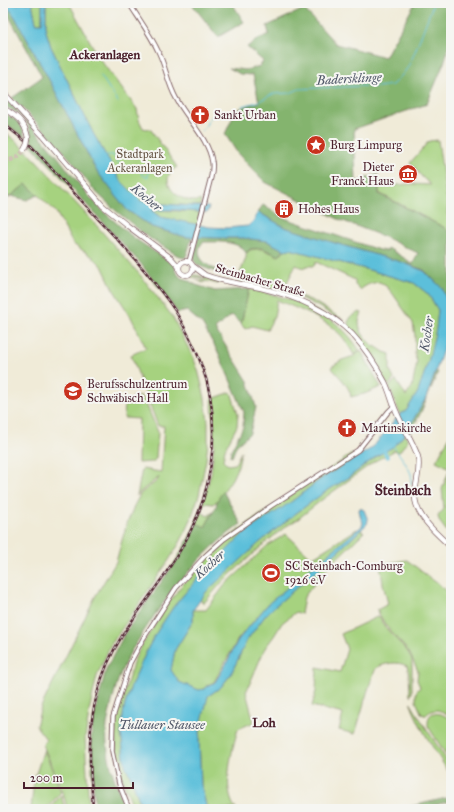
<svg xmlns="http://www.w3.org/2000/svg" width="454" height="812" font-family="'IM FELL Great Primer',serif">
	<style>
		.green { fill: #a6d27f; stroke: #787855 }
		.forest { fill: #84b46e; stroke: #676a4c }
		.water { fill: #5bbfda; stroke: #526f82 }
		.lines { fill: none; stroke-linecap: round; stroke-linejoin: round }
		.stream { stroke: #5bbfda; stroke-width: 1 }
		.canal { stroke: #5bbfda; stroke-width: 4 }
		.major-tunnel { stroke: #cfc2b5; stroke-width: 4.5; stroke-dasharray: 4.5 2; stroke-linecap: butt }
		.minor-casing { stroke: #846668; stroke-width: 5.5 }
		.major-casing { stroke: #846668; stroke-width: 6 }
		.minor { stroke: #fff; stroke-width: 3.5 }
		.major { stroke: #fff; stroke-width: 4.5 }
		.rail-casing { stroke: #4a1f2b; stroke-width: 2.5 }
		.rail { stroke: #f6f6f2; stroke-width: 1; stroke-dasharray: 3; stroke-linecap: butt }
		.major-bridge-casing { stroke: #846668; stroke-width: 6; stroke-linecap: butt }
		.major-bridge { stroke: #fff; stroke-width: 4.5 }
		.labels { text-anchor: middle; stroke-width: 4; stroke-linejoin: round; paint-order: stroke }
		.poi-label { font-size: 12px; fill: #4a1f2b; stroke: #f6f6f2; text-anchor: start }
		.park-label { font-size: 12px; fill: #654; stroke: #f6f6f2 }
		.street-label { font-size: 12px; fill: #4a1f2b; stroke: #f6f6f2 }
		.neighbourhood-label { font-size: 13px; font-weight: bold; fill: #4a1f2b; stroke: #f6f6f2 }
		.water-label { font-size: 13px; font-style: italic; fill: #505768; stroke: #f6f6f2 }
		.quarter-label { font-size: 14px; font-weight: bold; fill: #4a1f2b; stroke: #f6f6f2 }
	</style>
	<rect width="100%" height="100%" fill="#f6f6f2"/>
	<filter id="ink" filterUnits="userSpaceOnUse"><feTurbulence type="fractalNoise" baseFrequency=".025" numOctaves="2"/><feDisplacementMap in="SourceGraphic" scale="8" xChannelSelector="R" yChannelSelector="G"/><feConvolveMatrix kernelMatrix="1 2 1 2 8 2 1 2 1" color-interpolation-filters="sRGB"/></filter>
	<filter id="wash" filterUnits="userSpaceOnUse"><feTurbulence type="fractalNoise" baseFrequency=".012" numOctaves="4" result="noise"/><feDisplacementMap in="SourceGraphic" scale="16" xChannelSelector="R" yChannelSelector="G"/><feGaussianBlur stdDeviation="0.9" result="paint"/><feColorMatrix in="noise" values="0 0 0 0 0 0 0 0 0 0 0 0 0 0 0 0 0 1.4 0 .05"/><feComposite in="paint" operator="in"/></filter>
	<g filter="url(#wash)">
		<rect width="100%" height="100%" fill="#f0ebd8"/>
		<path class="green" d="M 32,3 L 42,3 L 42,23 L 36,23 Z
			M 46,3 L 69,3 L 99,58 L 137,109 L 139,120 L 143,128 L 151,130 L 177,167 C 153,182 183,206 201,200 L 200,206 L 163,204 L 141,201 L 120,180 L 93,133 L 51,47 L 46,31 Z
			M 3,131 L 15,140 L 34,158 L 97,226 L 141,276 L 172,316 L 193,357 L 198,370 L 205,398 L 208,422 L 208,442 L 206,460 L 199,495 L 188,527 L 179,544 L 169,560 L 110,646 L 97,676 L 90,707 L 85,738 L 89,809 L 67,809 L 63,792 L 43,745 L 46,739 L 36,726 L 41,707 L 96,595 L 116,562 L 126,526 L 135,504 L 141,493 L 157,481 L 159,477 L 140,492 L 137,496 L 142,469 L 161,472 L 164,426 L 158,426 L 131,355 L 146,348 L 131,317 L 113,289 L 102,266 L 93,257 L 73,244 L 56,212 L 26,184 L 11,196 L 3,198 Z
			M 438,140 L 446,196 L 448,201 L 447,214 L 451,224 L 451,235 L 445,228 L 379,193 L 379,187 L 408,184 L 431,185 L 422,177 L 410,163 L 429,141 Z
			M 151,210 L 203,212 L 199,226 L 160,217 Z
			M 255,249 L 262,249 L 279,256 L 284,250 L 290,249 L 369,270 L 414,283 L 428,294 L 438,310 L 436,329 L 429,359 L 418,392 L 406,411 L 400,414 L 389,387 L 396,380 L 406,396 L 412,387 L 417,362 L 415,356 L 415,336 L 413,323 L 393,294 L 387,287 L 380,282 C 372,283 367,284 360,290 L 355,285 L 355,280 L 316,262 L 314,266 L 307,266 L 303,268 L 296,265 L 284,288 L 279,286 L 278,288 L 313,301 L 337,316 L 343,319 L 338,319 L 319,307 L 307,301 L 294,295 L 277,290 L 237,281 L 246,258 L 246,254 L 250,250 Z
			M 191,275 L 196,275 L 219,281 L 219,283 L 218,284 L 206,281 L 203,283 L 195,279 L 204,281 L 205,278 L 194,277 L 193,278 L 191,276 Z
			M 249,289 C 293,299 334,309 360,351 L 354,355 C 351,350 348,344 344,339 C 331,321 298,309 277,300 L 274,317 L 267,330 L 252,326 L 245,329 L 241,324 Z
			M 359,312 L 362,313 C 361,316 359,319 359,322 C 359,332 367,341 374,347 L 375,346 L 384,352 L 390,354 L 390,371 L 394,379 L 388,386 L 358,338 L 349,328 L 348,322 L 351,317 Z
			M 361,351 L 381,387 L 364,394 L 351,397 C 350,386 338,376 331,367 L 342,360 L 354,356 Z
			M 231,392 L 238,414 L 237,426 L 225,449 L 223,460 L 228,465 L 235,464 L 241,452 L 238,466 L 232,479 L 217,501 L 213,504 L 204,503 L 201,512 L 208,516 L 213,512 L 205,527 L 196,523 L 211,474 L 214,446 L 212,399 Z
			M 133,397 L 142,397 L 142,399 L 146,400 L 147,406 L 158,432 L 156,458 L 153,462 L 138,463 L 139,419 L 124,418 L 125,401 L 133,401 Z
			M 405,434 L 407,438 L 407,442 L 398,453 L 395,450 L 392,452 L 375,461 L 319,502 L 298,519 L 285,527 L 264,544 L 223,581 L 204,603 L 200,600 L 206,592 L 220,578 L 259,543 L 295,514 L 325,492 L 348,478 L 377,456 L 393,447 Z
			M 451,434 L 451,537 L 439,521 L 438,516 L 444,509 L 442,489 L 450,468 L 436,461 Z
			M 352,454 L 356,458 L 322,478 L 291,502 L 219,558 L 198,578 L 174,606 L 158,630 L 148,648 L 131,686 L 124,708 L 121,733 L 125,765 L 132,780 L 142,809 L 134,809 L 122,778 L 119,766 L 116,747 L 115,728 L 119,710 L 134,660 L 142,645 L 167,605 L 182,585 L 225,540 L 250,522 Z
			M 357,529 L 358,530 L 269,603 L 238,639 L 214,682 L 207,686 L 211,694 L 221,687 L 231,674 L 247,640 L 265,616 L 275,606 L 320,568 L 361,530 L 364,532 L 324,571 L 304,597 L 301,614 L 296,612 L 282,623 L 274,636 L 265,648 L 247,690 L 246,692 L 254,722 L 238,729 C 232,750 221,790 236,809 L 207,809 L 201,785 L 199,739 L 202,721 L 204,689 L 199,690 L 178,682 L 171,670 L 175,650 L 193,621 L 193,610 L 206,610 L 225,585 L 268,545 L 286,534 L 311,557 L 315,556 Z
			M 407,560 L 451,594 L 451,716 C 441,711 434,706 425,716 L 424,714 L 422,715 L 416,701 L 416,692 L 420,687 L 417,680 L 418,671 L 409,652 L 386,626 L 377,610 L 388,604 L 383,584 L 380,564 Z
			M 379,616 L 385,627 L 408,652 L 412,660 L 412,693 L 410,696 L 409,673 L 407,666 C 398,661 385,663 376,668 C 367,689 362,712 355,734 L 339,730 L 343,714 L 312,706 L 316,691 L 317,667 L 340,672 L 347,649 L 341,634 Z
			M 410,702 L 419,717 L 451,767 L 451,776 C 436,752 419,728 410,702 Z
			M 433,713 L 441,714 L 451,719 L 451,763 L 428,726 C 428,720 428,716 433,713 Z
			M 44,749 L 61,792 L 46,809 L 31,809 L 34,780 Z
			M 61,795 L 65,809 L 49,809 Z"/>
		<path class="forest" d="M 3,3 L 5,3 L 15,17 L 52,85 L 96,170 L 127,210 L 152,227 L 186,237 L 192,237 L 187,254 L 185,258 L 180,257 L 148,237 L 115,210 L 93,189 L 73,162 L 50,136 L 12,98 L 42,77 L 3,5 Z
			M 191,3 L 232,3 L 244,22 L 218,37 Z
			M 415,3 L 451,3 L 451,40 L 444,63 L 427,104 L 354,129 L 356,182 L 378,174 L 379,194 L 445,228 L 451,235 L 451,308 L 450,309 L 442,288 L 424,270 L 401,262 L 338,244 L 306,234 L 284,227 L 258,212 L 263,205 L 284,218 L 379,250 L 387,251 L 388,248 L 409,261 L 409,263 L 413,264 L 418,253 L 382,236 L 338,219 L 265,182 L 238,154 L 225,134 L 236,110 L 259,102 L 253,75 L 240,74 L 229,68 L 246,70 L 260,66 L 263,61 L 247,47 L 255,41 L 269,34 L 267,26 L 304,9 L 336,44 L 385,57 Z
			M 3,97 L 26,119 L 58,157 L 86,193 L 106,214 L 134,238 L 176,266 L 175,271 L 181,278 L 186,279 L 196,285 L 215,291 L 249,289 L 241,324 L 232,315 L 215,329 L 248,381 L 256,407 L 250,433 L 236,446 L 232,457 L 230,456 L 231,450 L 243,427 L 244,412 L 218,352 L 202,324 L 187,311 L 178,313 L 141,264 L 42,156 L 31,145 C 32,120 23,116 3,105 Z
			M 3,112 C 13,118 25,124 24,137 L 6,124 C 5,119 3,116 3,112 Z
			M 26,184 L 38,195 L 27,200 L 11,196 L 3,201 L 3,198 L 11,196 Z
			M 198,237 L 216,238 L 243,238 L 267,241 L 284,250 L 279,256 L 262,248 L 250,249 L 246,253 C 239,240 217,242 204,242 C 200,244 199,248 199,252 C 199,266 225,273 236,278 L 235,279 L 197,265 L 193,259 Z
			M 436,371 L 438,372 L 421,412 L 410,433 L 408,429 L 426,398 Z
			M 223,491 L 241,524 C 201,552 170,591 144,631 C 139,640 132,648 128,657 C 120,672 115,689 111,706 C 110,712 108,718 107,724 C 104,754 115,782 126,809 L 108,809 L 107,806 L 95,806 L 92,771 L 91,739 L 93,721 L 106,669 L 125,633 L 174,564 L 189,538 L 196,523 L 205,527 L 216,507 L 217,501 Z
			M 451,797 L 451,801 L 417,809 L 399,809 Z"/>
		<path class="water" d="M 5,3 L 16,3 L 17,5 L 18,3 L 32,3 L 36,23 L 42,23 L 42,3 L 46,3 L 46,31 L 51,47 L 93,133 L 120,180 L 141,201 L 162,204 L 209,207 L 207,213 L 177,210 L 151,210 L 160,217 L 171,219 L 209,227 L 227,228 L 248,226 L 254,221 L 258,212 L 284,227 L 306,234 L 338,244 L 401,262 L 424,271 L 442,288 L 450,309 L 448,328 L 444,347 L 433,379 L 426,398 L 405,434 L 393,447 L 377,456 L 348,478 L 325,492 L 295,514 L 259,543 L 206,592 L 193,610 L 193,621 L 175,650 L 171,670 L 179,682 L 199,690 L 204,689 L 215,682 L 225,666 L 238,640 L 269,603 L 362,526 L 363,522 L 361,519 L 359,510 L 360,508 L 364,510 L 368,520 L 367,524 L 320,568 L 275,606 L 265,616 L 247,640 L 231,674 L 221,687 L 208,696 L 202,721 L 199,739 L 201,785 L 207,809 L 142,809 L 132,780 L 125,765 L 121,733 L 124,708 L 131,686 L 148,648 L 158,630 L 174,606 L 198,578 L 219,558 L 244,533 L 291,502 L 322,478 L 372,448 L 400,414 L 406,411 L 418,392 L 429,359 L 436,329 L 438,310 L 428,294 L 414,283 L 369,270 L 290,249 L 284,250 L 267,241 L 243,238 L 216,238 L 186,237 L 152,227 L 127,210 L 96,170 L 52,85 L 15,17 Z"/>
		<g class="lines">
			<path class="stream" d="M 101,76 L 118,102
				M 242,106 L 257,102 L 273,94 L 290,93 L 299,89 L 362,86 L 378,87 L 392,85 L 403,74 L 408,67 L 414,54 L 431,10 L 433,3
				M 202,131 C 208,124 207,119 215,114
				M 104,155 L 113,155 C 120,165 122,169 135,170
				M 138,169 L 140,169 C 142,173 143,178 148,177 L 148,168 C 152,167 153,169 157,169 C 161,168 164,168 169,168
				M 393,446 C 399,454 407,464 411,474 C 412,477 411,481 411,484"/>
			<path class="canal" d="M 383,448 L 387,457"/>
		</g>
	</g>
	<g filter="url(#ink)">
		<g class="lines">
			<path class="major-tunnel" d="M 3,161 C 12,161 19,157 24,150"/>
			<g class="minor-casing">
				<path id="minor" d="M 129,3 C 139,19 151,35 159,53 C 166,68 168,84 176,98 C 186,118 209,139 212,162 C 213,167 212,172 211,177 L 189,262
					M 129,809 L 119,784 L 112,751 L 113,717 L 130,663 L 143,639 L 176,588 L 205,556 L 224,539 L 271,506 L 358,450 L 388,412 L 394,406"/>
			</g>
			<g class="major-casing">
				<path id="major" d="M 3,92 L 44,137 L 103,206 L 128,226 L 171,258 L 179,267
					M 3,108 C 17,117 25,121 28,138
					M179 268a7 7 0 1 1 14 0a7 7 0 1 1-14 0Z
					M 193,266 C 197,269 201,272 205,275 C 223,282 243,284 261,288 C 295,296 328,310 352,334 C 365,348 376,365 385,382 C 390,392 392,403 397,413 C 403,428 413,441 418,457 C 421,471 415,483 415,496 C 415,516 438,535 451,547"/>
			</g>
			<use href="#minor" class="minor"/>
			<use href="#major" class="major"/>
			<g class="rail-casing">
				<path id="rail" d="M 3,123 C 12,131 22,138 31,146 C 39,154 47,164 55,172 C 69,188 84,203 98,219 C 121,243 143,267 163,294 C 168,301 173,307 177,314 C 185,328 196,348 201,364 C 221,414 215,482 191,530 C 173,568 144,601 122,636 C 100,671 89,713 90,754 C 90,772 92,791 93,809"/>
			</g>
			<use href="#rail" class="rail"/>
			<g class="major-bridge-casing">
				<path id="major-bridge" d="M 24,150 L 27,144 L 28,138"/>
			</g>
			<use href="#major-bridge" class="major-bridge"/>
		</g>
	</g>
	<defs>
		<g id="church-disc" transform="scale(1)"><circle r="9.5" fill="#c8321e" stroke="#f6f6f2"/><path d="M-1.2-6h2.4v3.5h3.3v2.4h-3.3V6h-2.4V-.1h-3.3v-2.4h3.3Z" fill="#fff"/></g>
		<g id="sight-disc" transform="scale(1)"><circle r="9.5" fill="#c8321e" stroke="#f6f6f2"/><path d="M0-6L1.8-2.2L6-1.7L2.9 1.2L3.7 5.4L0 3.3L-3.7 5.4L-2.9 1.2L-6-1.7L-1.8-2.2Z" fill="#fff"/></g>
		<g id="museum-disc" transform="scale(1)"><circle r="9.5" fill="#c8321e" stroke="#f6f6f2"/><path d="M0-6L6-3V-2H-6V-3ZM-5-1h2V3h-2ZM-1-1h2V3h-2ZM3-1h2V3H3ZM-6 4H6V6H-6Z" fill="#fff"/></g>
		<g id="building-disc" transform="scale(1)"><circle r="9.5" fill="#c8321e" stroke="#f6f6f2"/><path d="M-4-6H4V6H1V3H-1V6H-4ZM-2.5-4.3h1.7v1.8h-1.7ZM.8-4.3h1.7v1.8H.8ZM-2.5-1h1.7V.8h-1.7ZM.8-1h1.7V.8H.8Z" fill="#fff"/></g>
		<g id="school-disc" transform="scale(1)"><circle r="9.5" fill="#c8321e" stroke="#f6f6f2"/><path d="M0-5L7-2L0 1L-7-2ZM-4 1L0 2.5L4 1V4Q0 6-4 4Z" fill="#fff"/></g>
		<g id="stadium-disc" transform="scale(1)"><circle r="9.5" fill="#c8321e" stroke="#f6f6f2"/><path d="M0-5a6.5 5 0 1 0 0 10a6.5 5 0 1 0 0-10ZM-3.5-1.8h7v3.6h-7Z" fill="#fff"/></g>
	</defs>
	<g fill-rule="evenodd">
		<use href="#church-disc" x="200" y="115"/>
		<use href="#sight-disc" x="316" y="145"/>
		<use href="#museum-disc" x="408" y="174"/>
		<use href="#building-disc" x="284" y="209"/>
		<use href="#school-disc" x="73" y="391"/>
		<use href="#church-disc" x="347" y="428"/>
		<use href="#stadium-disc" x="271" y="573"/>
	</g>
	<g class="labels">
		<g class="poi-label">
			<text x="214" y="119">Sankt Urban</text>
			<text x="330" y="149">Burg Limpurg</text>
			<text x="394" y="171" text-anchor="end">Dieter<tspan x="394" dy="14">Franck Haus</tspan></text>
			<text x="298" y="213">Hohes Haus</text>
			<text x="87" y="388">Berufsschulzentrum<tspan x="87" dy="14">Schwäbisch Hall</tspan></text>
			<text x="361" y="432">Martinskirche</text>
			<text x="285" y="570">SC Steinbach-Comburg<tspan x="285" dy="14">1926 e.V</tspan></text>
		</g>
		<g class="park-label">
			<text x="140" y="158">Stadtpark<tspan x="140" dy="14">Ackeranlagen</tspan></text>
		</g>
		<g class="street-label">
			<text transform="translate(260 280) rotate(16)" y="4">Steinbacher Straße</text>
		</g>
		<g class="neighbourhood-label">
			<text x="105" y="59">Ackeranlagen</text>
			<text x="264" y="727">Loh</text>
		</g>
		<g class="water-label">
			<text transform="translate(349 78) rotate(-3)" y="5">Badersklinge</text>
			<text transform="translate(147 197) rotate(40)" y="5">Kocher</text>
			<text transform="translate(426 334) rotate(-81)" y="5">Kocher</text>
			<text transform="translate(209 564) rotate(-42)" y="5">Kocher</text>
			<text x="162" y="729">Tullauer Stausee</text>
		</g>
		<g class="quarter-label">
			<text x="403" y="495">Steinbach</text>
		</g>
	</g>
	<rect width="454" height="812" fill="none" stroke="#f6f6f2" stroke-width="16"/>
	<path d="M24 782v6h109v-6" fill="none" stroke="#4a1f2b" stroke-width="2"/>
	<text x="30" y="782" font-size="12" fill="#4a1f2b" stroke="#f6f6f2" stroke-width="3" paint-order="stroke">200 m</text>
</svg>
